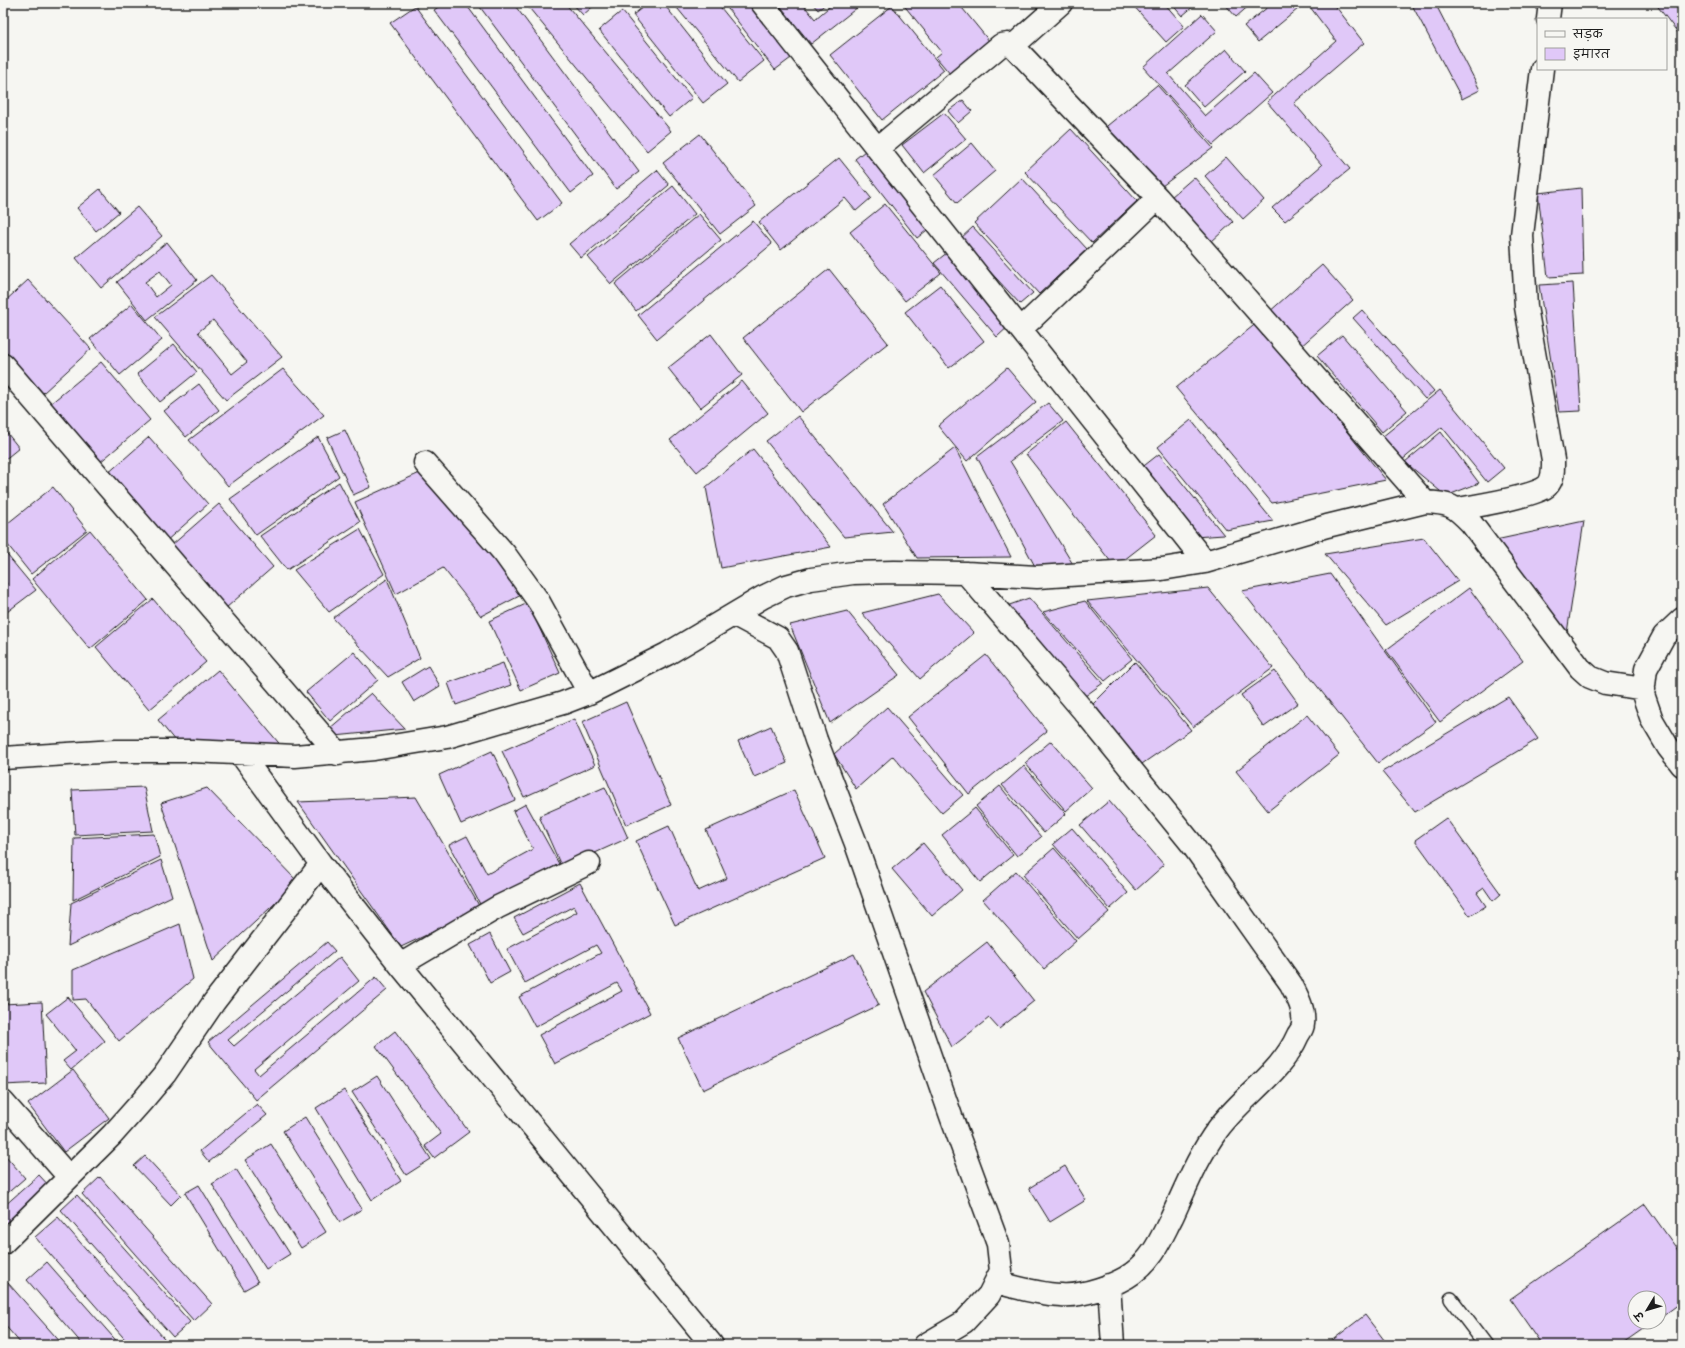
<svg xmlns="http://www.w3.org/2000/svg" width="1685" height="1348" font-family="Sriracha,'Playpen Sans Deva',sans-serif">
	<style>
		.building { fill: #e0c8f8; stroke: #1c1c1c; fill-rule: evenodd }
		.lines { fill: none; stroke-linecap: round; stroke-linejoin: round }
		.service-casing { stroke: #1c1c1c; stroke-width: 16 }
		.minor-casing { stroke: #1c1c1c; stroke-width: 25 }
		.service { stroke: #f6f6f2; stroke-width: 13 }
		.minor { stroke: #f6f6f2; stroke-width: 22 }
	</style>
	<rect width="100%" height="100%" fill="#f6f6f2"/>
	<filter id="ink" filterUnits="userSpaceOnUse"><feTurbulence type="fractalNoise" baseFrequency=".025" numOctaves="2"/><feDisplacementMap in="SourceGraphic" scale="8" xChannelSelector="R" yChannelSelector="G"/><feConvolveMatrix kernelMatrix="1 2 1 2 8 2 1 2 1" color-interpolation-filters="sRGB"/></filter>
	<g filter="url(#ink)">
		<path class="building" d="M 444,3 L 465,3 L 593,176 L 571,193 L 434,10 Z
			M 477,3 L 513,3 L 639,172 L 616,189 Z
			M 525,3 L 565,3 L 671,131 L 647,151 Z
			M 572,3 L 597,3 L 583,15 Z
			M 648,3 L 663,3 L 727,84 L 703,103 L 633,15 Z
			M 673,3 L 717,3 L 764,61 L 738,82 Z
			M 727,3 L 748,3 L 791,58 L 775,70 L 725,5 Z
			M 778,3 L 802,3 L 815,19 L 834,3 L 863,3 L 811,44 Z
			M 812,3 L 827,3 L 818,10 Z
			M 902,3 L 958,3 L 990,42 L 951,75 L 936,57 L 942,52 Z
			M 1131,3 L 1164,3 L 1184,26 L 1166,42 Z
			M 1171,3 L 1193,3 L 1195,5 L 1182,16 Z
			M 1224,3 L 1252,3 L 1236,17 Z
			M 1273,3 L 1304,4 L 1258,42 L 1244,26 Z
			M 1307,3 L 1333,3 L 1364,43 L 1294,103 L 1350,169 L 1285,221 L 1272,208 L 1322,165 L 1267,102 L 1336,41 Z
			M 1411,3 L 1435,3 L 1480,90 L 1462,99 Z
			M 1655,3 L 1682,3 L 1682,38 Z
			M 415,6 L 562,203 L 538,221 L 390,23 Z
			M 892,6 L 944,70 L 882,120 L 830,55 Z
			M 622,11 L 692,98 L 669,117 L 599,30 Z
			M 1202,14 L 1217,31 L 1168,74 L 1205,116 L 1254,73 L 1272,93 L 1213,145 L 1143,67 Z
			M 1226,49 L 1245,71 L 1204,107 L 1185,85 Z
			M 1157,85 L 1213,148 L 1158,189 L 1102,130 Z
			M 963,100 L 972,111 L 958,123 L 948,111 Z
			M 944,113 L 966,139 L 924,173 L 902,145 Z
			M 1071,129 L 1137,201 L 1092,243 L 1025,172 Z
			M 700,134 L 756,206 L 720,234 L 663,163 Z
			M 972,143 L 995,171 L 957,203 L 934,175 Z
			M 870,147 L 931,227 L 917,238 L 855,159 Z
			M 1226,157 L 1264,200 L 1243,219 L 1205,176 Z
			M 839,158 L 871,198 L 856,211 L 845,198 L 781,250 L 759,222 Z
			M 657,170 L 669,185 L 581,258 L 569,244 Z
			M 1194,177 L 1233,222 L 1211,242 L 1171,197 Z
			M 1022,178 L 1087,249 L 1039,294 L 974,223 Z
			M 673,186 L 695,214 L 611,284 L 588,257 Z
			M 1581,188 L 1583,275 L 1548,277 L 1538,193 Z
			M 100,189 L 119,212 L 96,231 L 77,208 Z
			M 885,204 L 941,273 L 905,301 L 850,232 Z
			M 137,207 L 162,236 L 101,288 L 76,258 Z
			M 699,214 L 721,240 L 636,311 L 615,284 Z
			M 753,221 L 772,244 L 657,339 L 638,315 Z
			M 973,227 L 1033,293 L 1020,304 L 960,239 Z
			M 167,242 L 197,280 L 147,320 L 117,282 ZM 160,271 L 171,285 L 156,297 L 145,282 Z
			M 948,252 L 1011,324 L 997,337 L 934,263 Z
			M 1322,265 L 1353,300 L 1299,348 L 1268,313 Z
			M 829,269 L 888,343 L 801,412 L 743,338 Z
			M 211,275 L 282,357 L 226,400 L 155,317 ZM 213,320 L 247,362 L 232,374 L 198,332 Z
			M 28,280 L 91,349 L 43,393 L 3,349 L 3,303 Z
			M 1573,283 L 1581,411 L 1559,412 L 1539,285 Z
			M 940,285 L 984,341 L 949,368 L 905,312 Z
			M 132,304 L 162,340 L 120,375 L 90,339 Z
			M 1362,310 L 1434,391 L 1425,399 L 1353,318 Z
			M 1258,322 L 1386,480 L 1272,503 L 1176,388 Z
			M 711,334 L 742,375 L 700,408 L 668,368 Z
			M 1342,335 L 1407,411 L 1382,432 L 1317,356 Z
			M 174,344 L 197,372 L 160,402 L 137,374 Z
			M 101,362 L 150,420 L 99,463 L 50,404 Z
			M 1007,368 L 1036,402 L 967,461 L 938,426 Z
			M 283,369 L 324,415 L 228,486 L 189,440 Z
			M 742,381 L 768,413 L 697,472 L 670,440 Z
			M 199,384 L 219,410 L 186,437 L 164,411 Z
			M 1440,390 L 1504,468 L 1487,482 L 1442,427 L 1401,461 L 1382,437 Z
			M 1048,403 L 1063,421 L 1010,461 L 1074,566 L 1038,572 L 977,457 Z
			M 798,416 L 893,532 L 844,537 L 766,441 Z
			M 1191,420 L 1273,521 L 1226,530 L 1158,447 Z
			M 1066,422 L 1156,535 L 1115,567 L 1026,454 Z
			M 3,428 L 19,448 L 3,461 Z
			M 345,430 L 371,487 L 353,495 L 327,438 Z
			M 1441,432 L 1479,483 L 1446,496 L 1405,462 Z
			M 149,437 L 208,504 L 165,542 L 106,475 Z
			M 318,437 L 339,476 L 256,535 L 230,499 Z
			M 955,448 L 1011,557 L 917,558 L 883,504 Z
			M 753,449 L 831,547 L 721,568 L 706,487 Z
			M 1159,454 L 1224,535 L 1194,537 L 1140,469 Z
			M 422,472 L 527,592 L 481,616 L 443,568 L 396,594 L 355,502 Z
			M 339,482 L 360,522 L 287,570 L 260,536 Z
			M 53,487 L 87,530 L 31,574 L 3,539 L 3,527 Z
			M 219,504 L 273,567 L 226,608 L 172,545 Z
			M 1584,521 L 1567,633 L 1491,541 Z
			M 360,529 L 384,574 L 329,612 L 294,570 Z
			M 90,530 L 148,600 L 90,649 L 32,579 Z
			M 1424,538 L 1458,581 L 1386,625 L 1325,554 Z
			M 3,550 L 36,590 L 3,615 L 3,587 L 7,584 L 3,579 Z
			M 1330,574 L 1436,722 L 1378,763 L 1242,591 Z
			M 387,579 L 420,658 L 388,677 L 333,618 Z
			M 1208,588 L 1273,668 L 1193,727 L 1087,601 Z
			M 1469,588 L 1523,661 L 1440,722 L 1386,650 Z
			M 938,594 L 974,633 L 920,679 L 862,613 Z
			M 1029,598 L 1103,683 L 1081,699 L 1004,607 Z
			M 153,599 L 206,662 L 149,710 L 96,647 Z
			M 1085,601 L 1132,659 L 1105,681 L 1043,612 Z
			M 528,603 L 560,673 L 521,690 L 489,621 Z
			M 847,611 L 899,675 L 830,723 L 790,625 Z
			M 354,652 L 378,680 L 330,721 L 306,692 Z
			M 986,655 L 1047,731 L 969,794 L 908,717 Z
			M 1135,662 L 1191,730 L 1139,766 L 1090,707 Z
			M 503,663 L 511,685 L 456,705 L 448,683 Z
			M 428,666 L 440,686 L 414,702 L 402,682 Z
			M 218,670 L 283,748 L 180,747 L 158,720 Z
			M 1275,671 L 1298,703 L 1264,727 L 1241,695 Z
			M 371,693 L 405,729 L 335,736 L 329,729 Z
			M 1508,697 L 1538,739 L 1415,812 L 1382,772 Z
			M 626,702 L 671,805 L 626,825 L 582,722 Z
			M 887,707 L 963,795 L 942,813 L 893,756 L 856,789 L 834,754 Z
			M 1307,715 L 1339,755 L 1268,811 L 1236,771 Z
			M 574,719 L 595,765 L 524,797 L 502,751 Z
			M 771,726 L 787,763 L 754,777 L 738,741 Z
			M 1051,741 L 1092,788 L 1066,811 L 1025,763 Z
			M 492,751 L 515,800 L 461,824 L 439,775 Z
			M 1024,766 L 1066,814 L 1044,833 L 1002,785 Z
			M 1000,786 L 1041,837 L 1017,856 L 976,806 Z
			M 144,787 L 153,831 L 75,835 L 72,790 Z
			M 605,787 L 628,838 L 562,868 L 539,816 Z
			M 207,788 L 298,882 L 213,961 L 161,803 Z
			M 794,790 L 825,858 L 675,925 L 636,841 L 669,826 L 698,891 L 727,878 L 706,830 Z
			M 416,797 L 481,909 L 401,947 L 298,802 Z
			M 1109,801 L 1164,865 L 1136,890 L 1080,825 Z
			M 526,804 L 559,864 L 481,906 L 449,845 L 467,836 L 487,874 L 533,849 L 513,811 Z
			M 975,808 L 1013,855 L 980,882 L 942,835 Z
			M 1446,818 L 1501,894 L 1493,901 L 1484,888 L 1477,893 L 1486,906 L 1470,916 L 1415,840 Z
			M 1072,828 L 1128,893 L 1110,909 L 1053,844 Z
			M 154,834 L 160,857 L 73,900 L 74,838 Z
			M 923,843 L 962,890 L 932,916 L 892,869 Z
			M 1054,848 L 1109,912 L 1078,939 L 1023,875 Z
			M 161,860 L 172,896 L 68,946 L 71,903 Z
			M 1016,871 L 1076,941 L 1044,969 L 983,900 Z
			M 580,883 L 650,1013 L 555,1064 L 539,1035 L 622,991 L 617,983 L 535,1027 L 519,997 L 601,953 L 596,945 L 525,983 L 507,949 L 577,912 L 574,906 L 523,933 L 514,918 Z
			M 180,924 L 193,979 L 119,1041 L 86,999 L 73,1000 L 73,970 Z
			M 490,934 L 510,972 L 490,983 L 470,945 Z
			M 327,942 L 335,951 L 228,1040 L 234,1046 L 340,957 L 359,981 L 254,1069 L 259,1075 L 376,977 L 387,990 L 256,1100 L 208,1042 Z
			M 987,942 L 1034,1001 L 999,1029 L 989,1018 L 952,1047 L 923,992 Z
			M 854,954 L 879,1005 L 703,1090 L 678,1038 Z
			M 68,997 L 105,1041 L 71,1070 L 63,1061 L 76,1051 L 46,1014 Z
			M 42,1002 L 46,1083 L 3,1085 L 3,1004 Z
			M 395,1031 L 469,1132 L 434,1158 L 425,1146 L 441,1134 L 376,1046 Z
			M 73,1070 L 109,1118 L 64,1152 L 28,1104 Z
			M 377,1076 L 431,1159 L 406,1175 L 352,1092 Z
			M 344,1090 L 401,1181 L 372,1200 L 316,1108 Z
			M 257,1104 L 267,1115 L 209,1162 L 200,1151 Z
			M 305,1117 L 362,1209 L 340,1222 L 283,1131 Z
			M 271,1144 L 326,1232 L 301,1248 L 245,1160 Z
			M 5,1155 L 25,1178 L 3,1197 L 3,1156 Z
			M 145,1156 L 181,1195 L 171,1205 L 134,1166 Z
			M 1065,1166 L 1086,1200 L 1050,1222 L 1029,1188 Z
			M 236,1169 L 290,1254 L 266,1269 L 212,1184 Z
			M 39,1175 L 52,1189 L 3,1232 L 3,1207 Z
			M 100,1177 L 212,1304 L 194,1321 L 82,1194 Z
			M 199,1185 L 258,1282 L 244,1290 L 185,1193 Z
			M 77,1195 L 190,1322 L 173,1337 L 61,1210 Z
			M 1645,1204 L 1682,1256 L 1682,1301 L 1659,1318 L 1659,1298 L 1635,1298 L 1635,1322 L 1653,1322 L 1620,1345 L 1542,1345 L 1510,1299 Z
			M 58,1217 L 170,1345 L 130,1345 L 35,1237 Z
			M 47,1262 L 120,1345 L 83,1345 L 27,1280 Z
			M 8,1283 L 63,1345 L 22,1345 L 3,1323 L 3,1287 Z
			M 1365,1315 L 1388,1345 L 1326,1345 Z
			M 1682,1339 L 1682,1345 L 1674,1345 Z"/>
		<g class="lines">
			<g class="service-casing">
				<path id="service" d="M 1451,1299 L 1486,1345"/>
			</g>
			<g class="minor-casing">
				<path id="minor" d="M 762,3 L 1205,562
					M 1548,19 L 1550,3
					M 1013,46 L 1061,3
					M 878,148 L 1001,45 L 1008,44 L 1013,46 L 1158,198 L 1425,502
					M 1021,329 L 1158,198
					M 3,365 L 338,754
					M 425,463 L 504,553 L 539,602 L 589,693
					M 1458,509 C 1475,506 1536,496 1547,486 C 1554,479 1553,468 1553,460 L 1526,307 L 1522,235 L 1542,69
					M 966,573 L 1087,715 L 1191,843 L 1291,984 C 1297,996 1305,1010 1303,1024 C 1303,1028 1300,1032 1298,1035 C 1281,1074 1243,1095 1218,1129 C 1198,1156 1186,1187 1172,1217 C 1160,1240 1154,1257 1133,1273 C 1117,1285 1081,1297 1061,1295 C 1039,1294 1017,1288 996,1282
					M 735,615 L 778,638 L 787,651 L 816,740 L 855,841 L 952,1119 L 998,1244 L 1001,1271 L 989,1295 L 964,1322 L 925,1345
					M 1682,619 L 1664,636 L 1646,669 L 1643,694 L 1652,720 L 1668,747 L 1682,765
					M 240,753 L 321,864 L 400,965 L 712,1345
					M 3,758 L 115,751 L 192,751 L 295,756 L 374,749 L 447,737 L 563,703 L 589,693 L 667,654 L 763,597 L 786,586 L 811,579 L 853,573 L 894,572 L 966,573 L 1037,577 L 1162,569 L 1205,562 L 1327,526 L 1425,502 C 1449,503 1454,505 1471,523 L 1580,668 L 1590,677 L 1605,683 L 1644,689
					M 400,965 L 498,907 L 589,863
					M 3,1102 L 69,1177
					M 3,1243 L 112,1135 L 144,1099 L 165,1074 L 214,1002 L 321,864
					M 1109,1285 L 1113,1345"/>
			</g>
			<use href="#service" class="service"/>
			<use href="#minor" class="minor"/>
		</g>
	</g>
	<rect width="1685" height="1348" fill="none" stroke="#f6f6f2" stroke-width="16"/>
	<rect x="8" y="8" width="1669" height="1332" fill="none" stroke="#1c1c1c" stroke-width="1.5" filter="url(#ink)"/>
	<rect x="1537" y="18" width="130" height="52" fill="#f6f6f2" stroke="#9f9f9c"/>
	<rect x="1545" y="31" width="20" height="6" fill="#f6f6f2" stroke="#9f9f9c"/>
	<text x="1573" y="38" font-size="12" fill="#1c1c1c">सड़क</text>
	<rect x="1545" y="48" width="20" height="12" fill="#e0c8f8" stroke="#9f9f9c"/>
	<text x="1573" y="58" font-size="12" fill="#1c1c1c">इमारत</text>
	<g transform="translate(1647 1310) rotate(232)"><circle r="19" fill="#f6f6f2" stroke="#9f9f9c"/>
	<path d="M0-3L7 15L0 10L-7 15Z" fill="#1c1c1c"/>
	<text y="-6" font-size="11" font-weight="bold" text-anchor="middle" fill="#1c1c1c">उ</text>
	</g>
</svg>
